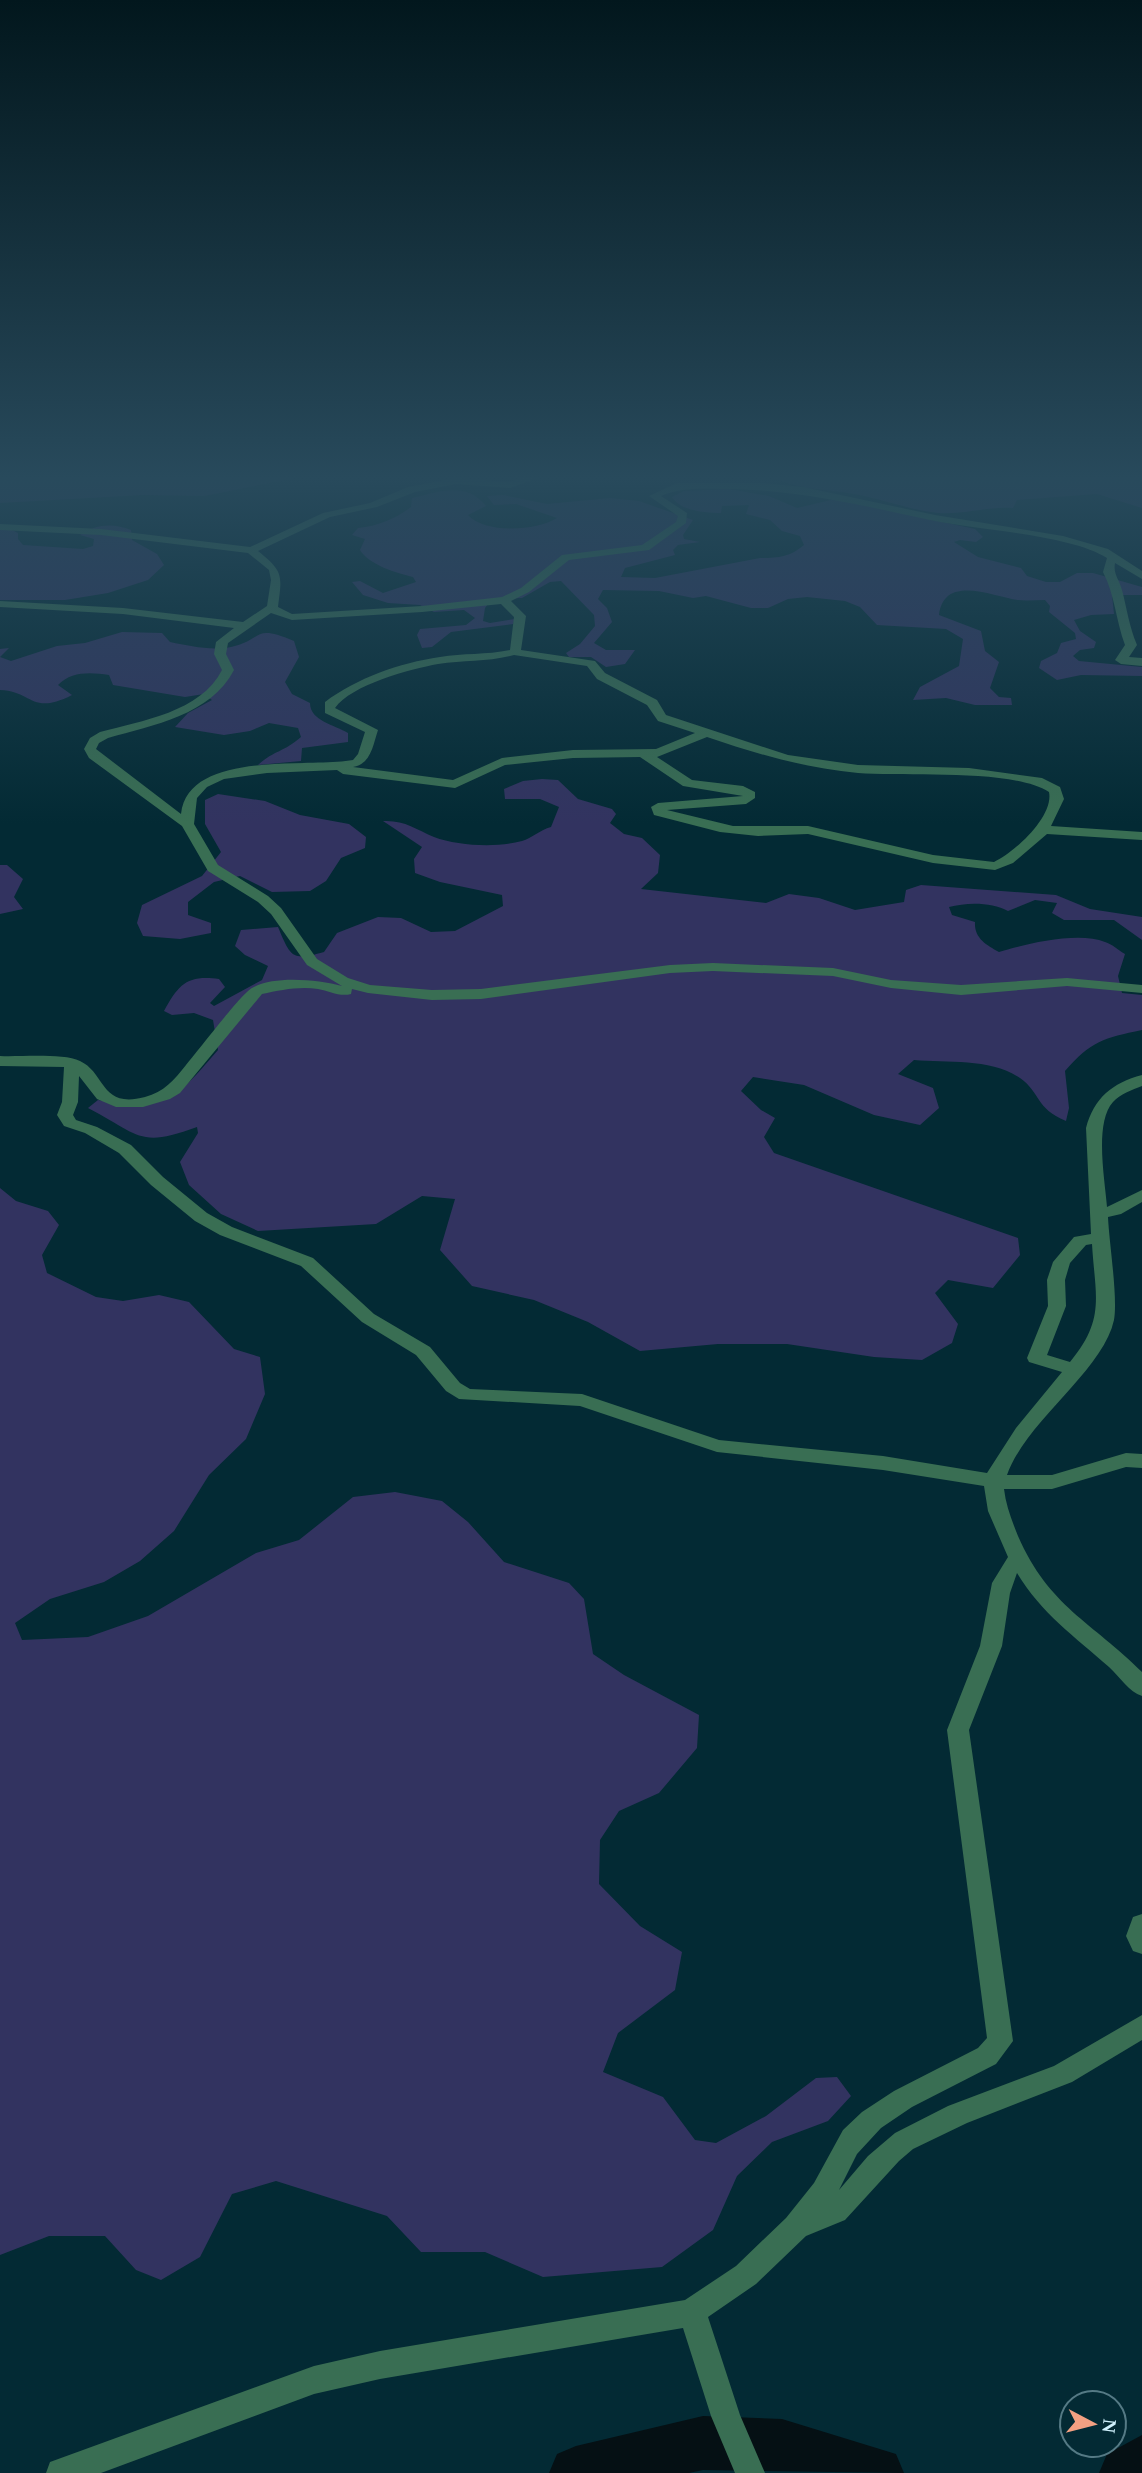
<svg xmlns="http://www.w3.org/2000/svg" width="1142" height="2473" font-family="'Times New Roman',serif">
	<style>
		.green { fill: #323360 }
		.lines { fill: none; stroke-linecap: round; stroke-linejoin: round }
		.river { fill: #051014; fill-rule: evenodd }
		.street { fill: #396e53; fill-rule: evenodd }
	</style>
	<rect width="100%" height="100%" fill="#032a34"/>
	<path class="green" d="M 0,477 L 300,477 L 204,496 L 143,495 L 0,503 Z
		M 1142,477 L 1142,508 L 1097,494 L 1017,500 L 1013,508 C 988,506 964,515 938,513 C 910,510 882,499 854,494 C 828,489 799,490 774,478 Z
		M 729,489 L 769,496 L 797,508 L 835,499 L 975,529 L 983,537 L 976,542 L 960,540 L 954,542 L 978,557 L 1021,568 L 1027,576 L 1046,582 L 1060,582 L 1077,573 L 1093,573 L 1142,587 L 1142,595 L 1112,595 L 1114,614 L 1091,615 L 1074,620 L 1080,631 L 1096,642 L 1094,648 L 1080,650 L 1073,656 L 1079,661 L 1142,667 L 1142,676 L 1081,675 L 1057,680 L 1039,668 L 1041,661 L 1057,653 L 1061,643 L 1076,639 L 1075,633 L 1049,612 L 1050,606 L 1045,600 C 1036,600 1026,601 1018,600 C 994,597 944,573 939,615 L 981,631 L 985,651 L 999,662 L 990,688 L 999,697 L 1011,698 L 1012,705 L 975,705 L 946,698 L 913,700 L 920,687 L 959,666 L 963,639 L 946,629 L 877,625 L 860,607 L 845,601 L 807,597 L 788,599 L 768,608 L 751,608 L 706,596 L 693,598 L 659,591 L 603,590 L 598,599 L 607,608 L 612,622 L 594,643 L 606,650 L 635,650 L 625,664 L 606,667 L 591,657 L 569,657 L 566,653 L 580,644 L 595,626 L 594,615 L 561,581 L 550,582 L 522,598 L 492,599 L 485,608 L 483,621 L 490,623 L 515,619 L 513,624 L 451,632 L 432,647 L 422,648 L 417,635 L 420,629 L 466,625 L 475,618 L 464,610 L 434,612 L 420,605 L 388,603 L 363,595 L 352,582 L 360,581 L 383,593 L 416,582 L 413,577 C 397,573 369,565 360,550 L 365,539 L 352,535 L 358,528 C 378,526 395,519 411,507 L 412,498 C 439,492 466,481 486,506 L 468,515 C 485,534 536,531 557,518 L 516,504 L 494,505 L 487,496 L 503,495 L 547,504 L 610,498 L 639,501 L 693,520 L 683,535 L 684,539 L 700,542 L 678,545 L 673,550 L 675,555 L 625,568 L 621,577 L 655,578 L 760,558 C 778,558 790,557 804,545 L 800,536 L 782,531 L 770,520 L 746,514 L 749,505 L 722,506 L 721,513 C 706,513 680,511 672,497 L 684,491 Z
		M 0,524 L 18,533 L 18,539 L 23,545 L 83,549 L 93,546 L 94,539 L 80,535 C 96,524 113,523 131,530 L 132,540 L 157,554 L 164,565 L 148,580 L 108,593 L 65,600 L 0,600 Z
		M 122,632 L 162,633 L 170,642 C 190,646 211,651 231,647 C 264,640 252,623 294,641 L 299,657 L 285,682 L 292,694 L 310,703 C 310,721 335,725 348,733 L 348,742 L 302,748 L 301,761 L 258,765 C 273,751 284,752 301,737 L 298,728 L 269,723 L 250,731 L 224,735 L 175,727 L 188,713 L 212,700 L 204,694 L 185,697 L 113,685 L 109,675 C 91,672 71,671 58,685 L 72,695 C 31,716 33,691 0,690 L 0,649 L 9,648 L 0,657 L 11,661 L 57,646 L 85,643 Z
		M 542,779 L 558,780 L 578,799 L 612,809 L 616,814 L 610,823 L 624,834 L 642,838 L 660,855 L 658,873 L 641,889 L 766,903 L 789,894 L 819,898 L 855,910 L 904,902 L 906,890 L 921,885 L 1056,895 L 1090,909 L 1142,917 L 1142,940 L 1114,920 L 1064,920 L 1052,913 L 1057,903 L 1035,900 L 1008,911 C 992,902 967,902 949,907 L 952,915 L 975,922 C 974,938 986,945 999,952 C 1025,944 1078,931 1105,942 C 1112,944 1118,950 1125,954 L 1118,976 L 1122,993 L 1142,995 L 1142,1030 C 1104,1038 1091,1041 1065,1071 L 1069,1108 L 1066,1121 C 1035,1108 1041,1093 1020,1078 C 991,1058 948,1063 914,1060 L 898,1074 L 933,1088 L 939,1108 L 920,1125 L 874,1115 L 804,1085 L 753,1077 L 741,1091 L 761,1110 L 775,1118 L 764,1137 L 774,1153 L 1018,1238 L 1020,1255 L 993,1288 L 948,1280 L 935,1293 L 958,1324 L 952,1343 L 922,1360 L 874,1357 L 787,1344 L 718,1344 L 640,1351 L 588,1322 L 534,1300 L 472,1286 L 440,1250 L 455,1199 L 422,1196 L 376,1224 L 258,1231 L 221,1214 L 189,1185 L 180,1162 L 198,1133 L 197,1127 C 138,1149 139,1134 88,1108 L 98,1100 C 166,1111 174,1101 218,1050 L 213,1020 L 194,1013 L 172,1015 L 164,1011 C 179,984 187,975 219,979 L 225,987 L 210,1003 L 214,1006 L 262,980 L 268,966 L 245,955 L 235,946 L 241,930 L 278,927 C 291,958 292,961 324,952 L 337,933 L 378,917 L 401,918 L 431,932 L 455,931 L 503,906 L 502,895 L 440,882 L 415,873 L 414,859 L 422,847 L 383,821 C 405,820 415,829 434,837 C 458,846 497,848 522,841 C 532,838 540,830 551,827 L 559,807 L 540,799 L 505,799 L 504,789 L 523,781 Z
		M 218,794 L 265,801 L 300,815 L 349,824 L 366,837 L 365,848 L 341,858 L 326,881 L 310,891 L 272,892 L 240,876 L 214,882 L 188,902 L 188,915 L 211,923 L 211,933 L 180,939 L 143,936 L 137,923 L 142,905 L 202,876 L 221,852 L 205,824 L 205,800 Z
		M 0,865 L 7,865 L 23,879 L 14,897 L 23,909 L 0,914 Z
		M 0,1188 L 16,1201 L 48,1211 L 59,1225 L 42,1255 L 47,1273 L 96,1297 L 123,1301 L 159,1295 L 189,1302 L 234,1349 L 260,1357 L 265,1394 L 246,1439 L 209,1475 L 174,1531 L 140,1561 L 104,1582 L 50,1599 L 15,1623 L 22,1640 L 88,1637 L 148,1616 L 256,1553 L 299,1540 L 353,1497 L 395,1492 L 442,1501 L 468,1522 L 504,1562 L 569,1583 L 584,1599 L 593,1654 L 624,1675 L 699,1715 L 697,1748 L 659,1793 L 619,1811 L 600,1840 L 599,1884 L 640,1926 L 682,1952 L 675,1990 L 618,2033 L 603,2072 L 663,2097 L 695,2140 L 716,2143 L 766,2116 L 816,2078 L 837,2077 L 851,2096 L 828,2121 L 772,2142 L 737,2176 L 713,2230 L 662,2267 L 543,2277 L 485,2252 L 421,2252 L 387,2216 L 276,2181 L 232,2194 L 200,2257 L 161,2280 L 136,2270 L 105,2236 L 49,2236 L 0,2255 Z"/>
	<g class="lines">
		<path class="river" d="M 703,2416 L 782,2419 L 896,2454 L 904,2473 L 703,2470 L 689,2473 L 549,2473 L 557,2454 L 576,2446 Z
			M 1142,2435 L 1142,2473 L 1099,2473 L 1107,2454 Z"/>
		<path class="street" d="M 525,477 L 541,477 L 510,488 L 456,484 L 415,492 L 377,507 L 330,517 L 258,551 C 284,572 282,575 278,607 L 292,614 L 422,606 L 502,597 L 521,588 L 562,555 L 642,545 L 676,522 L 678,516 L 649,496 L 677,483 L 763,483 L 803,487 L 935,515 L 1063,536 L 1108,549 L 1142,571 L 1142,579 L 1115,563 C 1113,574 1119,579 1122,590 C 1127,609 1129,626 1137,645 L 1129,657 L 1142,658 L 1142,666 L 1121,664 L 1115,660 L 1125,645 C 1116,621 1115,595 1103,572 L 1107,558 C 1072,535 980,530 935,521 C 864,506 797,489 724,489 C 702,489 682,487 661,496 L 687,513 L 686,523 L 649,550 L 569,560 L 529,592 L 511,601 L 526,616 L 521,650 L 595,661 L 605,673 L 657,700 L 666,715 L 788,755 L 858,765 L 969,768 L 1042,778 L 1060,787 L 1064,799 L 1051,826 L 1142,832 L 1142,840 L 1047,834 L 1013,863 L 995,870 L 933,863 L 808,834 L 758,836 L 720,832 L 654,815 L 651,807 L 658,803 L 743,796 L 683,786 L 640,757 L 573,758 L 505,765 L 455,788 L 343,774 L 337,770 L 267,773 L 224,779 L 207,787 L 197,798 L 194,824 L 218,865 L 268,896 L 281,908 L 317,959 L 348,978 L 370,985 L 432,990 L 481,989 L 670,965 L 713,963 L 833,968 L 891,980 L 961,985 L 1067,978 L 1142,985 L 1142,993 L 1067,986 L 961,995 L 891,988 L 833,976 L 713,971 L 670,973 L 481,999 L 432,1000 L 368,993 L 352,989 L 351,994 C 340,997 329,991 318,989 C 300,986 280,990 262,994 L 180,1093 L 170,1099 L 143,1107 L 116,1107 L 97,1099 L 79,1076 L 78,1102 L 73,1115 L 76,1120 L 97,1127 L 131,1145 L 163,1177 L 207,1213 L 232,1227 L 313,1258 L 374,1314 L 430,1347 L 460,1383 L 470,1389 L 582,1394 L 719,1440 L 883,1456 L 987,1473 L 1016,1428 L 1062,1372 L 1029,1362 L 1027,1358 L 1048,1306 L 1047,1280 L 1053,1262 L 1074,1237 L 1091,1234 L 1086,1128 C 1094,1098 1112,1083 1142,1075 L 1142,1086 C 1132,1090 1120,1094 1113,1102 C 1094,1123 1105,1180 1107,1207 L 1142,1190 L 1142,1202 L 1121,1214 L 1108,1217 C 1109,1241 1118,1298 1114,1320 C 1103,1371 1026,1421 1007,1475 L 1052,1475 L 1126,1453 L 1142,1454 L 1142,1468 L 1126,1467 L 1052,1489 L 1004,1489 C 1006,1506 1012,1521 1018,1536 C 1049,1607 1092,1622 1142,1672 L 1142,1696 C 1129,1692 1120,1677 1109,1667 C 1075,1637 1041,1613 1017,1573 L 1010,1593 L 1002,1646 L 969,1730 L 1013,2041 L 996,2064 L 912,2107 L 881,2128 L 857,2154 L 839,2190 L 868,2156 L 895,2133 L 948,2106 L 1054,2066 L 1142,2015 L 1142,2040 L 1072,2082 L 967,2123 L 913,2149 L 899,2161 L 845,2220 L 806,2236 L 756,2284 L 708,2317 L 740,2415 L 765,2473 L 735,2473 L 711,2416 L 683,2328 L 380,2379 L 314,2394 L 101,2473 L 46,2473 L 50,2462 L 314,2366 L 380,2351 L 685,2300 L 736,2266 L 786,2218 L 814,2183 L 843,2130 L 862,2112 L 894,2091 L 978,2048 L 987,2038 L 947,1730 L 980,1646 L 992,1583 L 1008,1557 L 988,1511 L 984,1486 L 883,1470 L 717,1452 L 580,1406 L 459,1399 L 446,1391 L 416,1355 L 362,1322 L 301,1266 L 220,1235 L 195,1221 L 151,1185 L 119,1153 L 85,1133 L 64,1126 L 57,1115 L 62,1102 L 64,1067 L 0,1066 L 0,1056 C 20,1057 63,1053 80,1061 C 106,1073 100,1109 145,1097 C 164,1092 174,1080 186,1065 C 198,1051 241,994 252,988 C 275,975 318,980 342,986 L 307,965 L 271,914 L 258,902 L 208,871 L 182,826 L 89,758 L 84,749 L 90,738 L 100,732 C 141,721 201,712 222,670 L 214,654 L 216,642 L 234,628 L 123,614 L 0,607 L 0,601 L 123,608 L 243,622 L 267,606 L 271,580 L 269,570 L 248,553 L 101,535 L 0,530 L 0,524 L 101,529 L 250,547 L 323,513 L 370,503 L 408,487 L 456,478 L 509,482 ZM 501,604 L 514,617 L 510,650 C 486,655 463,653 440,657 C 399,663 357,678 325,702 L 325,713 L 365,732 L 358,754 L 353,760 C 307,768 188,750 181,814 L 96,749 L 99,743 L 108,738 C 153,725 211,715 234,670 L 226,654 L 228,643 L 271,613 L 292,620 L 422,612 ZM 514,655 L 587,666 L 597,679 L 647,705 L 658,721 L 695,733 L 656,749 L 573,750 L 502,758 L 453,780 L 353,767 C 371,764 373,745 378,730 L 335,708 C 351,685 410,669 438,664 C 464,660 489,662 514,655 ZM 707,737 C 757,754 805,768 858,773 C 906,777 1011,768 1049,792 C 1054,816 1015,852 994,862 L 933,855 L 808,826 L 733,826 L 667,810 L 746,804 L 755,798 L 755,792 L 743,786 L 692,780 L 657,757 ZM 1092,1244 C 1095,1296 1106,1319 1070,1362 L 1047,1355 L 1066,1306 L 1065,1280 L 1070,1263 L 1086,1245 Z
			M 1142,1914 L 1142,1954 L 1133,1951 L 1126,1936 L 1133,1917 Z"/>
	</g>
	<linearGradient id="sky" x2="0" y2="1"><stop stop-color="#02171d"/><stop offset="0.58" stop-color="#284a5c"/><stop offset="1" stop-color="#284a5c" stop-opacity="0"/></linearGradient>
	<rect width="1142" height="824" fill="url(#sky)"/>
	<g transform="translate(1093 2424) rotate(97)"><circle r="33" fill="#032a34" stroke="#557a85" stroke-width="2"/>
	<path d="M0-5L12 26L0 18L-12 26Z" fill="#f3a082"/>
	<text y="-10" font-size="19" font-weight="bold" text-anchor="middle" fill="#d1f2fe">N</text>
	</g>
</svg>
